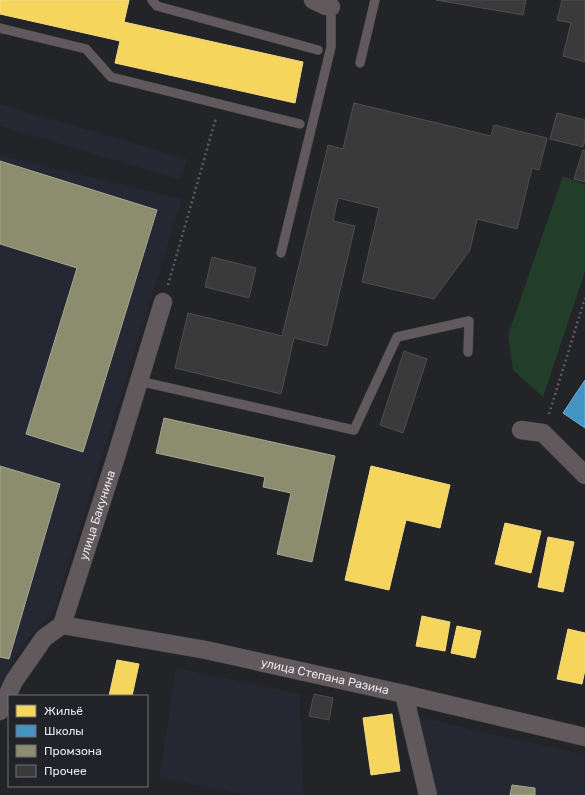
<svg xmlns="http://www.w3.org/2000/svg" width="585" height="795" font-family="Rubik,sans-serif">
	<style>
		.built { fill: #252732 }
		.green { fill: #223e29 }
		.homes { fill: #f6d55c; stroke: #f2db87 }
		.schools { fill: #4393c3; stroke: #74accf }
		.industry { fill: #8c8c6e; stroke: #a7a894 }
		.building { fill: #3a3a3b; stroke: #4f4e4f }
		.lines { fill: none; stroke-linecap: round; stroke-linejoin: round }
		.lane-casing { stroke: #3e3f42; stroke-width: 10 }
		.street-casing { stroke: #3e3f42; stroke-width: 19 }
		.path { stroke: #5e5a5c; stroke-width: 2.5; stroke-dasharray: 2 3; stroke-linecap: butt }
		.lane { stroke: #61595b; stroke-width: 9 }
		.street { stroke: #61595b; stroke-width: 18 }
		.labels { text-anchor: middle; stroke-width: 4; stroke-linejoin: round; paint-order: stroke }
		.street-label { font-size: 12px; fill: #e7e8ec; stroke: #212328 }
	</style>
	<rect width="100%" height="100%" fill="#222427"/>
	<path class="built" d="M 0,104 L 187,159 L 181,180 L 0,126 Z
		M 0,155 L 182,199 L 54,611 L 41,624 L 22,646 L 0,685 Z
		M 176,668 L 300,694 L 303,795 L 245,795 L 159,778 Z
		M 414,716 L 585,755 L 585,795 L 432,795 Z"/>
	<path class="green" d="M 563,176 L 585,185 L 585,271 L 543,397 L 513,370 L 508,335 Z"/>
	<path class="homes" d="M 0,0 L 129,0 L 124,22 L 303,62 L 295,103 L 115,63 L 120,41 L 0,14 Z
		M 371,466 L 450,485 L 440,528 L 406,520 L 389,590 L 345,580 Z
		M 505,523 L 541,531 L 531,573 L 495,564 Z
		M 548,537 L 574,542 L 563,592 L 538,587 Z
		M 422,616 L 450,622 L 445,651 L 416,646 Z
		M 457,626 L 481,631 L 475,658 L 451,653 Z
		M 568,629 L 585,633 L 585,670 L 582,684 L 557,679 Z
		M 117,660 L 139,664 L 132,696 L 109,696 Z
		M 392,714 L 400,771 L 371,775 L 363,718 Z"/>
	<path class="schools" d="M 585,380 L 585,428 L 563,413 Z"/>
	<path class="industry" d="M 0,161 L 157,210 L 83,452 L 26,434 L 77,268 L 0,244 Z
		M 164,418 L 335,456 L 312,562 L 277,554 L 291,493 L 263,487 L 265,477 L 156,453 Z
		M 0,466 L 60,484 L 9,659 L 0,657 Z
		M 512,785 L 535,788 L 535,795 L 510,795 Z"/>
	<path class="building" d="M 436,0 L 526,0 L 523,15 Z
		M 562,0 L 585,0 L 585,62 L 563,56 L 571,23 L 557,20 Z
		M 354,103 L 491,136 L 494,125 L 547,138 L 539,170 L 532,168 L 517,229 L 477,219 L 470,250 L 434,299 L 362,282 L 379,208 L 338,198 L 333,221 L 355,226 L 327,346 L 294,338 L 281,394 L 175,368 L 188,313 L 282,336 L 328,145 L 343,149 Z
		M 557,113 L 585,120 L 585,139 L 583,147 L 550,139 Z
		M 583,150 L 585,151 L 585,182 L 574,179 Z
		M 212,257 L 256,268 L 249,298 L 205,287 Z
		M 404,351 L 427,359 L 403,433 L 380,425 Z
		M 314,694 L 333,698 L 329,720 L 309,716 Z"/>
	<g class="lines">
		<g class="lane-casing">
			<path id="lane" d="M 152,0 L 157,6 L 318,50
				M 0,28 L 86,49 L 111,77 L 300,124
				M 360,63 L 375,0
				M 281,253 L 331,47 L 331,7
				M 139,381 L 354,430 L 397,337 L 469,321 L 468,352"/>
		</g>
		<g class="street-casing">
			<g id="street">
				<path d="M 313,0 L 326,6 L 331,7"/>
				<path d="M 521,430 L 543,433 L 585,475"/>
				<path id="s1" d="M 62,625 L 206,650 L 404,694 L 585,737"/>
				<path d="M 404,694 L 428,795"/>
				<path id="s2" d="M 0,711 L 14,681 L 44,638 L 62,625 L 115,460 L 163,302"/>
			</g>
		</g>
		<path class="path" d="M 168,285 L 216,118
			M 549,414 L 585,298"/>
		<use href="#lane" class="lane"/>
		<use href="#street" class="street"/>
	</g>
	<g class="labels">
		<g class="street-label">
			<text dy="4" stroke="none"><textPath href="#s2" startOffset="223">улица Бакунина</textPath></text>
			<text dy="4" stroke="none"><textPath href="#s1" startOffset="268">улица Степана Разина</textPath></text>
		</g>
	</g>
	<rect x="8" y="695" width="140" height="92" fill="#212328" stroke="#707276"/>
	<rect x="16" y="705" width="20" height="12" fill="#f6d55c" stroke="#707276"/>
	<text x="44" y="715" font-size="12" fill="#e7e8ec">Жильё</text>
	<rect x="16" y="725" width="20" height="12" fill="#4393c3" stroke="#707276"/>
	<text x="44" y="735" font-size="12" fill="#e7e8ec">Школы</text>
	<rect x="16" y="745" width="20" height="12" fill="#8c8c6e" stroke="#707276"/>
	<text x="44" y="755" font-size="12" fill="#e7e8ec">Промзона</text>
	<rect x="16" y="765" width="20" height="12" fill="#3a3a3b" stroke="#707276"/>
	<text x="44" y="775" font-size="12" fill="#e7e8ec">Прочее</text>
</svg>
